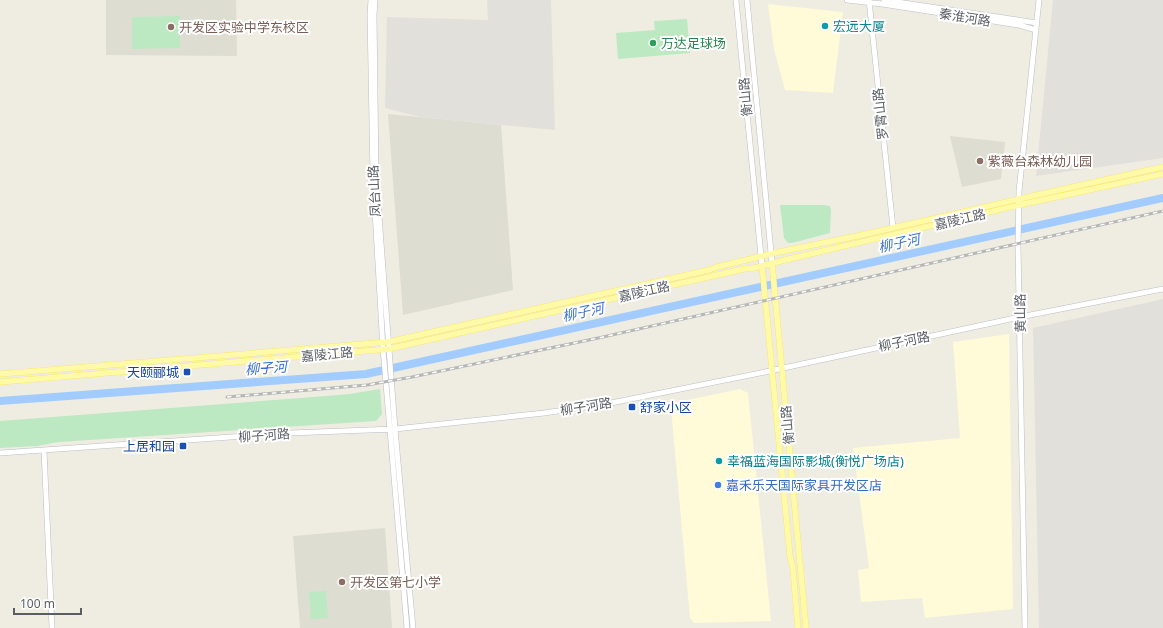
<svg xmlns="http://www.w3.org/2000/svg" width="1163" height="628" font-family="'Noto Sans','Noto Sans SC',sans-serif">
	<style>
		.commercial { fill: #fffad7 }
		.industrial { fill: #e2e0da }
		.education { fill: #deddd1 }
		.green { fill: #bce9c1 }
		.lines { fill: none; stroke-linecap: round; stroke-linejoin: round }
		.river { stroke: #a2ccff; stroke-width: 8 }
		.secondary-casing { stroke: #bbbdc5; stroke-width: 6 }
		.primary-casing { stroke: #fddf4c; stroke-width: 6 }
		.secondary { stroke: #fff; stroke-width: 5 }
		.primary { stroke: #fffaa7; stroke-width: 5.5 }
		.rail-casing { stroke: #b6b7b7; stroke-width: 3 }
		.rail { stroke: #fff; stroke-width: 1.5; stroke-dasharray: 4.5; stroke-linecap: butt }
		.culture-dot { fill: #0f9aa8; stroke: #fff; stroke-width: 1.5 }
		.education-dot { fill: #8d6e63; stroke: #fff; stroke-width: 1.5 }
		.leisure-dot { fill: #2e9e5b; stroke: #fff; stroke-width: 1.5 }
		.transit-dot { fill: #1a4fb4; stroke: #fff; stroke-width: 1.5 }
		.shop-dot { fill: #3f7fe0; stroke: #fff; stroke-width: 1.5 }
		.labels { text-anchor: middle; stroke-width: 4; stroke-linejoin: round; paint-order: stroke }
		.street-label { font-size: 13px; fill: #5a5e64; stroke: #fff }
		.culture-label { font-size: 13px; fill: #0d838f; stroke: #fff; text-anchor: start }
		.education-label { font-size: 13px; fill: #785e54; stroke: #fff; text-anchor: start }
		.leisure-label { font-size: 13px; fill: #27864d; stroke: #fff; text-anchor: start }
		.transit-label { font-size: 13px; fill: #164399; stroke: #fff; text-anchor: end }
		.shop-label { font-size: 13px; fill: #366cbe; stroke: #fff; text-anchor: start }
		.water-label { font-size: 14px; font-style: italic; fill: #3a71cd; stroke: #fff }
	</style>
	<rect width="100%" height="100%" fill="#efede2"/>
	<path class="commercial" d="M 768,4 L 843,12 L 833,93 L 785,90 L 774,49 Z
		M 1009,334 L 1013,609 L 925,618 L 922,598 L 861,602 L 858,570 L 869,568 L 853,448 L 960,438 L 953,342 Z
		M 740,389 L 748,393 L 771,621 L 694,623 L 690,618 L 671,408 L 678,402 Z"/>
	<path class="industrial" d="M 487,0 L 551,0 L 555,130 L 420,117 L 385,108 L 387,17 L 488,20 Z
		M 1053,0 L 1163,0 L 1163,158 L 1036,176 Z
		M 1163,299 L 1163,628 L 1039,628 L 1033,328 Z"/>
	<path class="education" d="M 106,0 L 236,0 L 237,56 L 106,55 Z
		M 388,114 L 501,125 L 513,290 L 403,315 Z
		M 950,136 L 1005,142 L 1001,179 L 962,187 Z
		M 385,528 L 392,628 L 300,628 L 293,536 Z"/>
	<path class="green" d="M 180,16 L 180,48 L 132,49 L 132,17 Z
		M 687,19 L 690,53 L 618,59 L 616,33 L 655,30 L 654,21 Z
		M 780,205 L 824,205 L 830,206 L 831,210 L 830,233 L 792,243 L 788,243 L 784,238 Z
		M 380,389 L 382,414 L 376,421 L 59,442 L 37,446 L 0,448 L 0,421 L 301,398 L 350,394 Z
		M 326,591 L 328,618 L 311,619 L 309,592 Z"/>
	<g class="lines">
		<path class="river" d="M 0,401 L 366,374 L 1163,198"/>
		<g class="secondary-casing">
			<path id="secondary" d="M 371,0 L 370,15 L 373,177 L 383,349 L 407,628
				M 375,0 L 374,15 L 376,176 L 395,429 L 413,628
				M 736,0 L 762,266
				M 747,0 L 772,263
				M 847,0 L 882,4 L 1019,25 L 1036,30
				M 869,0 L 893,228
				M 884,0 L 1037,23
				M 44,451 L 52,628
				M 0,453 L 290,433 L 395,429 L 544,413 L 606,404 L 765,372 L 1020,317 L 1163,289
				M 1025,628 L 1018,246 L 1019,191 L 1039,0"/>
		</g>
		<g class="primary-casing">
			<path id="primary" d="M 772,263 L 806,628
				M 762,266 L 790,556 L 793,569 L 798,628
				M 0,374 L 388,342 L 709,270 L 717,267 L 779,252 L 862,235 L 1019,199 L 1163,167
				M 0,382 L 388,349 L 744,269 L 754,268 L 789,259 L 1019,205 L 1163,174"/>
		</g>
		<use href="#secondary" class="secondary"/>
		<use href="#primary" class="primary"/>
		<g class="rail-casing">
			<path id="rail" d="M 227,397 L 367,385 L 412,377 L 603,337 L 1163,211"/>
		</g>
		<use href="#rail" class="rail"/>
	</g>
	<g class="culture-dot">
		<circle cx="825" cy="26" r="4"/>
		<circle cx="719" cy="461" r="4"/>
	</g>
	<g class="education-dot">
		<circle cx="171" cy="27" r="4"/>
		<circle cx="980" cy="161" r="4"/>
		<circle cx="342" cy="582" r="4"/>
	</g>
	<circle class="leisure-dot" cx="653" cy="43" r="4"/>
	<g class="transit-dot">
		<rect x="183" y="368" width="8" height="8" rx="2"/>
		<rect x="628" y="403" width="8" height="8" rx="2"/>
		<rect x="179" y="442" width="8" height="8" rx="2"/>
	</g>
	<circle class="shop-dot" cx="718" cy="485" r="4"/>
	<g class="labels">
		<g class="street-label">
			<text transform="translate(965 17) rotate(9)" y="5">秦淮河路</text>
			<text transform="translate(745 97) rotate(-95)" y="5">衡山路</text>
			<text transform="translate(880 114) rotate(-96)" y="5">罗霄山路</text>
			<text transform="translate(374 191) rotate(-93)" y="5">凤台山路</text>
			<text transform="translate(960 219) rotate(-13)" y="5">嘉陵江路</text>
			<text transform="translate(644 291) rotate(-13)" y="5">嘉陵江路</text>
			<text transform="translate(1020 313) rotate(-91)" y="5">黄山路</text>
			<text transform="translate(904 341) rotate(-12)" y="5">柳子河路</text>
			<text transform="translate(327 354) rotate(-5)" y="5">嘉陵江路</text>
			<text transform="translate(586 406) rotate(-9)" y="5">柳子河路</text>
			<text transform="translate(787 425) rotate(-95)" y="5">衡山路</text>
			<text transform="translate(264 435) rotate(-4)" y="5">柳子河路</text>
		</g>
		<g class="culture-label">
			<text x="833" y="31">宏远大厦</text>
			<text x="727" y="466">幸福蓝海国际影城(衡悦广场店)</text>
		</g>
		<g class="education-label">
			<text x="179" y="32">开发区实验中学东校区</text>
			<text x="988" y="166">紫薇台森林幼儿园</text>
			<text x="350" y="587">开发区第七小学</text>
		</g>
		<g class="leisure-label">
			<text x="661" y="48">万达足球场</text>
		</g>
		<g class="transit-label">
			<text x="179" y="377">天颐郦城</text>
			<text x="640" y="412" text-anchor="start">舒家小区</text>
			<text x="175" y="451">上居和园</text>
		</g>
		<g class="shop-label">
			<text x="726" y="490">嘉禾乐天国际家具开发区店</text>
		</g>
		<g class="water-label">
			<text transform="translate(899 243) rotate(-12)" y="5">柳子河</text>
			<text transform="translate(583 312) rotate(-12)" y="5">柳子河</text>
			<text transform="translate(266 368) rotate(-4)" y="5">柳子河</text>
		</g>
	</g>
	<path d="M14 608v6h67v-6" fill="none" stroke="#5a5e64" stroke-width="2"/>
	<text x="20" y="608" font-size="12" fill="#5a5e64" stroke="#ffffff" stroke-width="3" paint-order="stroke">100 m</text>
</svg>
